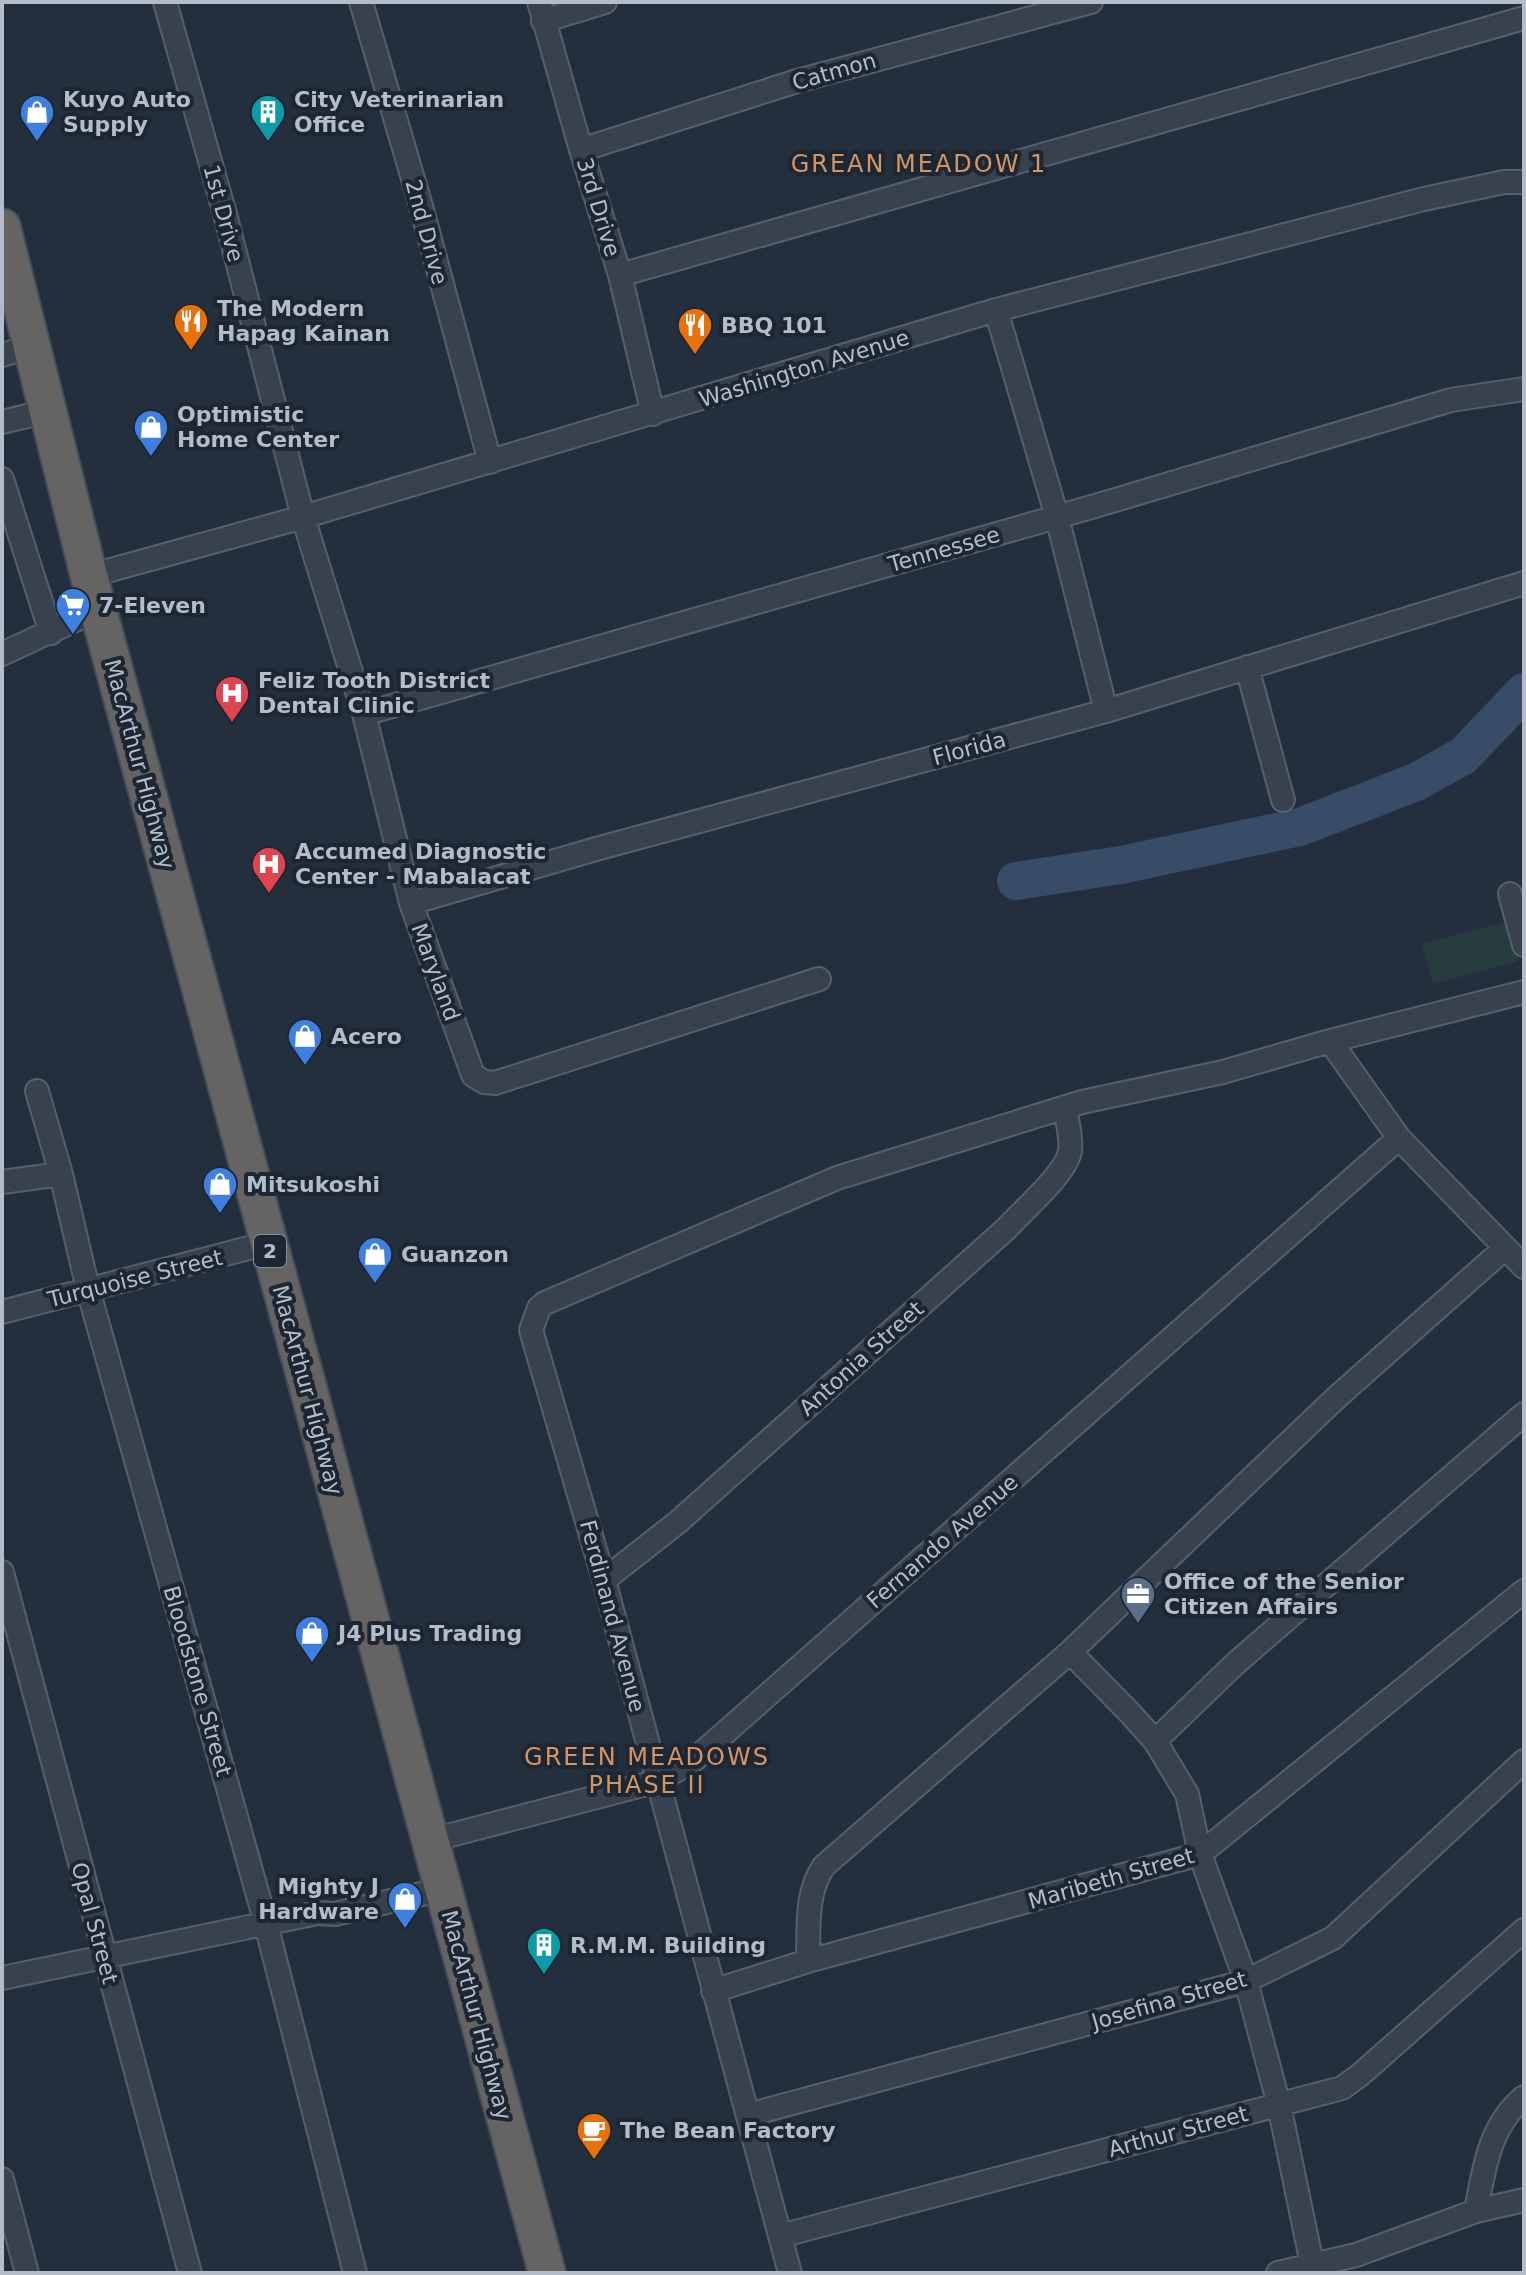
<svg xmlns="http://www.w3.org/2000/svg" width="1526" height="2275" font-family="'DejaVu Sans',sans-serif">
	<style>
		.green { fill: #263c3f }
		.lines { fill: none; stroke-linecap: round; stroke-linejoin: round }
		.river { stroke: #394c67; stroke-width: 38 }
		.minor-casing { stroke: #565f6c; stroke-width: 26 }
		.trunk-casing { stroke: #434c59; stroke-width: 40 }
		.minor { stroke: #38414e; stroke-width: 22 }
		.trunk { stroke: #656462; stroke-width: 36 }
		.labels { text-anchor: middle; stroke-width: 8; stroke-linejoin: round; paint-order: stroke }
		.shield { fill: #1d2633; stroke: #878f9c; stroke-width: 2 }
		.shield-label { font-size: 20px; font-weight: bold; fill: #b4bcc9 }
		.street-label { font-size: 22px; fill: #b4bcc9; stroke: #1d2633 }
		.poi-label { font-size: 22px; font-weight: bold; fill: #b4bcc9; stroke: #1d2633; text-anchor: start }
		.neighbourhood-label { font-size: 24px; letter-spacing: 2px; fill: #d59563; stroke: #1d2633 }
	</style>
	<rect width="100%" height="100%" fill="#242f3e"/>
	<path class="green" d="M 1509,921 L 1519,961 L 1433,984 L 1422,944 Z"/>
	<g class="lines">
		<path class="river" d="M 1016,881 L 1121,865 L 1300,827 L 1416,782 L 1463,756 L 1524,692"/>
		<g class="minor-casing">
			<path id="minor" d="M 165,2 L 225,214 L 303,517 L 364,714 L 411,903 L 473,1075 L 484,1082 L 495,1083 L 819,979
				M 361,2 L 421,206 L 490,462
				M 539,2 L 581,150 L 620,275 L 653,414
				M 543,21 L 605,2
				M 581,150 L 797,81 L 1091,2
				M 620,275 L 1524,18
				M 996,310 L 1057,517 L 1106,711
				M 2,355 L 32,346
				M 2,422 L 48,411
				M 2,479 L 51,633
				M 89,576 L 303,517 L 996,310 L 1424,199 L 1504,182 L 1524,182
				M 2,654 L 99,609
				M 1247,667 L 1283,800
				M 364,714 L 1095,506 L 1451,400 L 1524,389
				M 1510,894 L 1524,945
				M 411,903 L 596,849 L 1106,711 L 1524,583
				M 1330,1041 L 1399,1138 L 1524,1267
				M 37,1091 L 61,1174 L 88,1289 L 266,1924 L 355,2273
				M 2,1182 L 61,1174
				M 2,1312 L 268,1243
				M 2,1572 L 190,2273
				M 604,1580 L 678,1522 L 1006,1229 C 1022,1211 1066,1174 1070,1151 C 1072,1138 1067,1121 1065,1107
				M 1070,1652 L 1129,1712 L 1155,1741 L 1187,1794 L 1200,1854 L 1246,1981 L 1279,2105 L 1312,2264
				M 1155,1741 L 1236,1663 L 1524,1414
				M 428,1841 L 658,1781 L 694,1760 L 1399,1138
				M 808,1961 C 809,1929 805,1893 824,1866 L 1070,1652 L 1337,1397 L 1504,1249
				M 2,1978 L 317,1913 L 335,1914 L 443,1889
				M 713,1991 L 808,1961 L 1200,1854 L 1524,1591
				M 748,2115 L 1246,1981 L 1333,1938 L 1524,1761
				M 2,2179 L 27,2273
				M 1476,2211 C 1484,2169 1489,2126 1524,2097
				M 780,2236 L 1342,2088 L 1360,2075 L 1524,1930
				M 790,2273 L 604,1580 L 531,1330 L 539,1308 L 545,1303 L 837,1178 L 1082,1102 L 1223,1072 L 1330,1041 L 1524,992
				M 1278,2273 L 1356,2255 L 1476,2211 L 1524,2200"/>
		</g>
		<g class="trunk-casing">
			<path id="trunk" d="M 2,227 L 89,576 L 547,2273"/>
		</g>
		<use href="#minor" class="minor"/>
		<use href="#trunk" class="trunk"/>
	</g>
	<defs>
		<g id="shop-pin" transform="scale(1.8)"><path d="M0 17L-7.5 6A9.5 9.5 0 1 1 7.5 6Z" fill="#3f7fe0" stroke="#1d2633"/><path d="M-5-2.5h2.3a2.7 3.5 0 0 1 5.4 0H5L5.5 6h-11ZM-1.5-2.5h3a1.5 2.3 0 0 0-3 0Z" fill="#fff"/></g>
		<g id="building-pin" transform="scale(1.8)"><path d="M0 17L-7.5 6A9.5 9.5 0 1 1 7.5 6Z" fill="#0f9aa8" stroke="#1d2633"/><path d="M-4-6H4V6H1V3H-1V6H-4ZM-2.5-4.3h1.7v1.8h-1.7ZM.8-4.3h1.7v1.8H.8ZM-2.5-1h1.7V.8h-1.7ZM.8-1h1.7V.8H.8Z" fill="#fff"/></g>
		<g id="restaurant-pin" transform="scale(1.8)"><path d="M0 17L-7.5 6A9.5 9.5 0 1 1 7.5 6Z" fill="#e8710a" stroke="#1d2633"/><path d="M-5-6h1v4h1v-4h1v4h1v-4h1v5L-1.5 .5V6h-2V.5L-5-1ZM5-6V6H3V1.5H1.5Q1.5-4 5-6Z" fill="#fff"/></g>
		<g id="supermarket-pin" transform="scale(1.8)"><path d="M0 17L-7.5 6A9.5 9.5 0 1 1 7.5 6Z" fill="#3f7fe0" stroke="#1d2633"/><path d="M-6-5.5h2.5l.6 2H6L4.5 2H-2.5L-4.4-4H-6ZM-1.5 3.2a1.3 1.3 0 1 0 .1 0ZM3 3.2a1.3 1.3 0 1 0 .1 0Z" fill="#fff"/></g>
		<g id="hospital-pin" transform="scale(1.8)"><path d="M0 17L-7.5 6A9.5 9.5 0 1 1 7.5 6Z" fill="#e0444e" stroke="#1d2633"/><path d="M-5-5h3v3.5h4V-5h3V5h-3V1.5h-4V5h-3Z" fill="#fff"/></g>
		<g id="office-pin" transform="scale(1.8)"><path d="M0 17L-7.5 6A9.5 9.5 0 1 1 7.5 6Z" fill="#5c6f8a" stroke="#1d2633"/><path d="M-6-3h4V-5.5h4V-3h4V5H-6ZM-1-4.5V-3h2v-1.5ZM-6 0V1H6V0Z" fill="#fff"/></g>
		<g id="cafe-pin" transform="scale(1.8)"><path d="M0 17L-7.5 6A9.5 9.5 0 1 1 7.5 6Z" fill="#e8710a" stroke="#1d2633"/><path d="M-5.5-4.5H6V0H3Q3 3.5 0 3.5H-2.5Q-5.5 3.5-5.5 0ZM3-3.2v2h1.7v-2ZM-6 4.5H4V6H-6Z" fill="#fff"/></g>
	</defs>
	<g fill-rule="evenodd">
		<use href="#shop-pin" x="37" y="112"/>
		<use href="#building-pin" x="268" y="112"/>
		<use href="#restaurant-pin" x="191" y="321"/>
		<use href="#restaurant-pin" x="695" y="325"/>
		<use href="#shop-pin" x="151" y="427"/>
		<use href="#supermarket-pin" x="73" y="605"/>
		<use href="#hospital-pin" x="232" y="693"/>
		<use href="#hospital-pin" x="269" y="864"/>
		<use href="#shop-pin" x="305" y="1036"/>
		<use href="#shop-pin" x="220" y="1184"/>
		<use href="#shop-pin" x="375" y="1254"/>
		<use href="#office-pin" x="1138" y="1594"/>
		<use href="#shop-pin" x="312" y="1633"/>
		<use href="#shop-pin" x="405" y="1899"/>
		<use href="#building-pin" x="544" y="1945"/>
		<use href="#cafe-pin" x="594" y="2130"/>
	</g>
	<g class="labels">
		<rect class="shield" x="254" y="1235" width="32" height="32" rx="6"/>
		<g class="shield-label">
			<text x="270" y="1258">2</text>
		</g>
		<g class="street-label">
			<text transform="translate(834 71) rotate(-16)" y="8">Catmon</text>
			<text transform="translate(599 207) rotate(73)" y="8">3rd Drive</text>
			<text transform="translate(224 213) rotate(75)" y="8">1st Drive</text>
			<text transform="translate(427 232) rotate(75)" y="8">2nd Drive</text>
			<text transform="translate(804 368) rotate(-17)" y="8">Washington Avenue</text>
			<text transform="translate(944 549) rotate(-16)" y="8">Tennessee</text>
			<text transform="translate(969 748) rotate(-15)" y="8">Florida</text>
			<text transform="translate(140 764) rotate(75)" y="8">MacArthur Highway</text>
			<text transform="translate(436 972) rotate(70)" y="8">Maryland</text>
			<text transform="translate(135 1278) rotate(-14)" y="8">Turquoise Street</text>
			<text transform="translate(861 1358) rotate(-42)" y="8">Antonia Street</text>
			<text transform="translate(308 1390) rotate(75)" y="8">MacArthur Highway</text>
			<text transform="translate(942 1541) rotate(-41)" y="8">Fernando Avenue</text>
			<text transform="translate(613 1616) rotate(75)" y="8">Ferdinand Avenue</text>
			<text transform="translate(198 1681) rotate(74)" y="8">Bloodstone Street</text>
			<text transform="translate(1111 1878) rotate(-16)" y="8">Maribeth Street</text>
			<text transform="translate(95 1923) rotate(75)" y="8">Opal Street</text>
			<text transform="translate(1169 2000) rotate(-16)" y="8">Josefina Street</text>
			<text transform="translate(477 2015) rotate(75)" y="8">MacArthur Highway</text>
			<text transform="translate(1178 2131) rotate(-15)" y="8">Arthur Street</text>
		</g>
		<g class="poi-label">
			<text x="63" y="107">Kuyo Auto<tspan x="63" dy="25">Supply</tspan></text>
			<text x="294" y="107">City Veterinarian<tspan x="294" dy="25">Office</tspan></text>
			<text x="217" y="316">The Modern<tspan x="217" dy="25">Hapag Kainan</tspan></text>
			<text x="721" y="333">BBQ 101</text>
			<text x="177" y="422">Optimistic<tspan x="177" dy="25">Home Center</tspan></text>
			<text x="99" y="613">7-Eleven</text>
			<text x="258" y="688">Feliz Tooth District<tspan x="258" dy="25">Dental Clinic</tspan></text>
			<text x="295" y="859">Accumed Diagnostic<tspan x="295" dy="25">Center - Mabalacat</tspan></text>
			<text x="331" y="1044">Acero</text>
			<text x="246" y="1192">Mitsukoshi</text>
			<text x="401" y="1262">Guanzon</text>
			<text x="1164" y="1589">Office of the Senior<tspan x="1164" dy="25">Citizen Affairs</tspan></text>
			<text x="338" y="1641">J4 Plus Trading</text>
			<text x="379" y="1894" text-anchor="end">Mighty J<tspan x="379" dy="25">Hardware</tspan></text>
			<text x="570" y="1953">R.M.M. Building</text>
			<text x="620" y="2138">The Bean Factory</text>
		</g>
		<g class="neighbourhood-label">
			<text x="919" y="172">GREAN MEADOW 1</text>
			<text x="647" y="1765">GREEN MEADOWS<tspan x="647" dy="28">PHASE II</tspan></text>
		</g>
	</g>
	<rect width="1526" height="2275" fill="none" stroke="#b4bcc9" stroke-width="8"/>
</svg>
